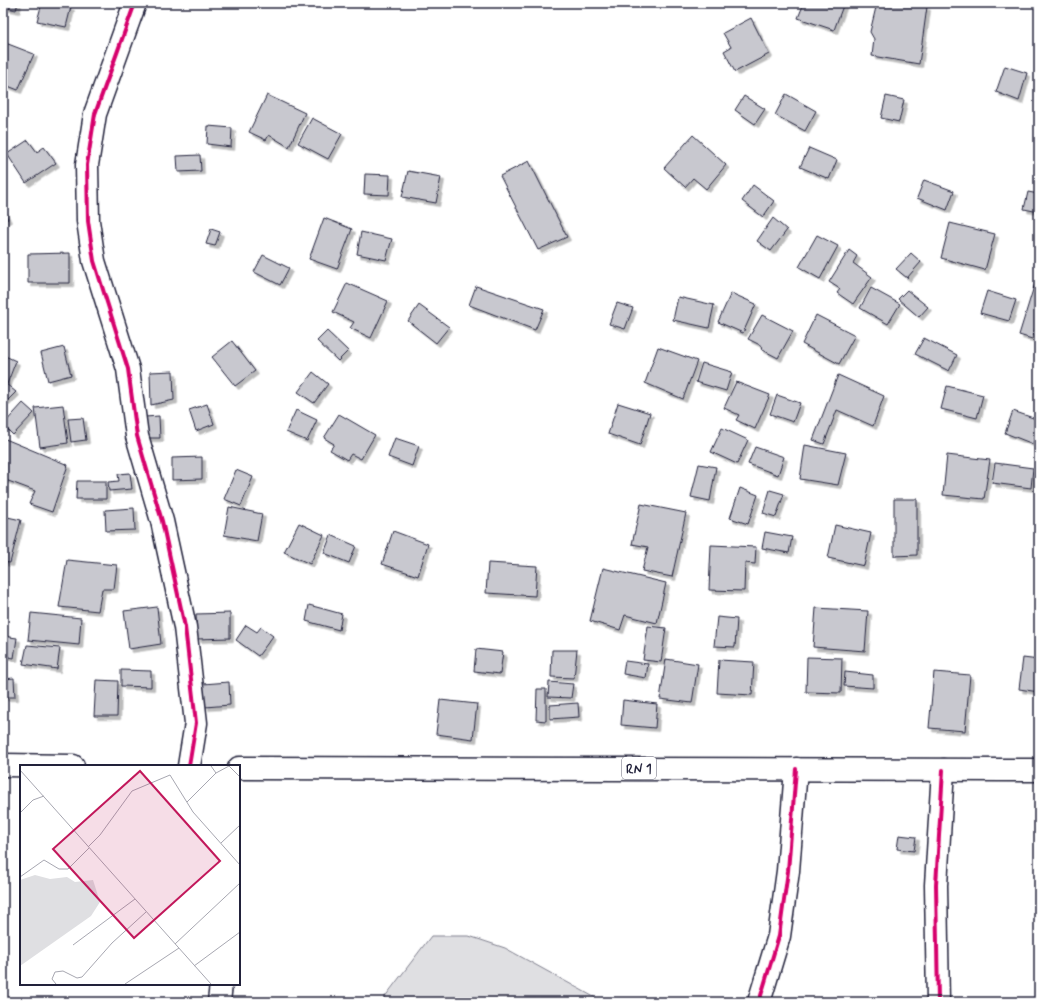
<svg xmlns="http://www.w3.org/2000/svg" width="1042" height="1005" font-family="Mynerve,sans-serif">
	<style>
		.green { fill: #dfdfe2; stroke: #80808e }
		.building { fill: #c8c8cf; stroke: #22223b; filter: url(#shadow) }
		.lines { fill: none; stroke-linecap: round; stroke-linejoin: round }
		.minor-casing { stroke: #22223b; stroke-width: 25 }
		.primary-casing { stroke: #22223b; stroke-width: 25 }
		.minor { stroke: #fff; stroke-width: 22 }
		.primary { stroke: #fff; stroke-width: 22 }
		.cycleway-casing { stroke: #fff; stroke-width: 6 }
		.cycleway { stroke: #d6006c; stroke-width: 4 }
		.labels { text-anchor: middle; stroke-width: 3.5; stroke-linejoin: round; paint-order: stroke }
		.shield { fill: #fff; stroke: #646476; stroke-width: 1 }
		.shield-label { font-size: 13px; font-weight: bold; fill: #22223b }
		.inset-road { fill: none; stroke: #a7a7b1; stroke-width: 1 }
		.view { fill: #c2185b; fill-opacity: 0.15; stroke: #c2185b; stroke-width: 2 }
		.inset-edge { fill: none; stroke: #22223b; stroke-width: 2 }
	</style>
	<defs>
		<filter id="shadow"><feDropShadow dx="3.5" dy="3.5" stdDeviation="0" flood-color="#0004"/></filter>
	</defs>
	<rect width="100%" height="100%" fill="#fff"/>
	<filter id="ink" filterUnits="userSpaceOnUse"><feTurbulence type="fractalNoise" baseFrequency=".025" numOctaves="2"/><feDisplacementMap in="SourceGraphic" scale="8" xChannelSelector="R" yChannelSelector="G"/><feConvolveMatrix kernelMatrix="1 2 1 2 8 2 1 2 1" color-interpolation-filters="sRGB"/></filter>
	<g filter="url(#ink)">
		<path class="green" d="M 431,936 L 469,936 L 505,948 L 603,1002 L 381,1002 Z"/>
		<path class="building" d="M 3,3 L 18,3 L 16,10 L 3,7 Z
			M 42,3 L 56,3 L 71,7 L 66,27 L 37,21 Z
			M 804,3 L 844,3 L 834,30 L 798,18 Z
			M 877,3 L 906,3 L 927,7 L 919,64 L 872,56 L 874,39 L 870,32 Z
			M 751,18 L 769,54 L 735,72 L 724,51 L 731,47 L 723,33 Z
			M 3,42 L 34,54 L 18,90 L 3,84 Z
			M 1005,66 L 1027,73 L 1019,101 L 996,92 Z
			M 786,94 L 816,111 L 805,131 L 775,115 Z
			M 267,95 L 305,113 L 289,147 L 269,135 L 266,140 L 249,132 Z
			M 744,96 L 765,109 L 755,124 L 735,110 Z
			M 886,96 L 904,100 L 899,122 L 881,118 Z
			M 312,118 L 342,134 L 328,159 L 298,143 Z
			M 208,126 L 232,128 L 231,147 L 207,144 Z
			M 693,135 L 726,165 L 706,189 L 693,178 L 685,187 L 664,168 Z
			M 28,140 L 37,152 L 44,147 L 56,163 L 26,183 L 7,154 Z
			M 809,148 L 837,160 L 829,179 L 800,167 Z
			M 200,155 L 201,171 L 178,172 L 177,156 Z
			M 529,161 L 567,237 L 538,250 L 500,176 Z
			M 408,171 L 441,177 L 436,203 L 402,197 Z
			M 365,174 L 390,175 L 389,195 L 364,194 Z
			M 924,180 L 954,191 L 947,210 L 917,198 Z
			M 753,185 L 774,201 L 763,217 L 742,201 Z
			M 1028,192 L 1039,194 L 1039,212 L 1024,209 Z
			M 3,208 L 8,219 L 3,221 Z
			M 324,218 L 352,229 L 337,269 L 309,259 Z
			M 773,218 L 787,230 L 771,251 L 757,241 Z
			M 950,223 L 995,234 L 985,270 L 941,258 Z
			M 211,229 L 220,232 L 215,246 L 206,244 Z
			M 361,232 L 392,239 L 386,260 L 357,254 Z
			M 817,235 L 838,246 L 820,279 L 799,267 Z
			M 849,250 L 857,256 L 853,263 L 872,277 L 853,304 L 837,293 L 840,289 L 829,282 Z
			M 70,253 L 70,283 L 28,283 L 28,254 Z
			M 911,253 L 921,262 L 907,278 L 896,269 Z
			M 263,255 L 289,268 L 280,285 L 254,272 Z
			M 347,283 L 388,301 L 371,338 L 350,328 L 354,322 L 333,312 Z
			M 1035,283 L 1039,285 L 1039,317 L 1032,339 L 1019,335 Z
			M 476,286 L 544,309 L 535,330 L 469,305 Z
			M 871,288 L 900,304 L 888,324 L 860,308 Z
			M 907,290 L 928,307 L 919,317 L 898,299 Z
			M 987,291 L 1016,300 L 1009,321 L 980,313 Z
			M 731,293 L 756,304 L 743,333 L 718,322 Z
			M 678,297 L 714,305 L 709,328 L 673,320 Z
			M 617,303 L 633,308 L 625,329 L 609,324 Z
			M 419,305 L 449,327 L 436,343 L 408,321 Z
			M 762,315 L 793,331 L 778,358 L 761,349 L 762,346 L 748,339 Z
			M 816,315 L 855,335 L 839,364 L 802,344 Z
			M 327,331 L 348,351 L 338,361 L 317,341 Z
			M 924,338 L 957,355 L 949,371 L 915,354 Z
			M 232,341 L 255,371 L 235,386 L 212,357 Z
			M 64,347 L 71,375 L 48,381 L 41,353 Z
			M 658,347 L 697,361 L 683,399 L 645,383 Z
			M 3,355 L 16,361 L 7,384 L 3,382 Z
			M 702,363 L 732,372 L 726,391 L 696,382 Z
			M 173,371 L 174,400 L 151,405 L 150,372 Z
			M 313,372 L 328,384 L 314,403 L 298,392 Z
			M 838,375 L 884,396 L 873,426 L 837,410 L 824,444 L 813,440 Z
			M 736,382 L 770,395 L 755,429 L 736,420 L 739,415 L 724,408 Z
			M 6,384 L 16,392 L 6,402 L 3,399 L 3,387 Z
			M 947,386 L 983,395 L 977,418 L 941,409 Z
			M 777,395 L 800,403 L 793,422 L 770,414 Z
			M 23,403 L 34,413 L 13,435 L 3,425 Z
			M 618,403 L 650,413 L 640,445 L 608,434 Z
			M 207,404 L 214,424 L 196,431 L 189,410 Z
			M 63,405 L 68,443 L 40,447 L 35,408 Z
			M 296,410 L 317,420 L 307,441 L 286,432 Z
			M 1013,411 L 1039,420 L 1039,427 L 1033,444 L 1005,433 Z
			M 339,414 L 375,435 L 361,459 L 351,454 L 347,460 L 330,450 L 334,444 L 324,438 Z
			M 159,416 L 160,438 L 146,438 L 145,417 Z
			M 83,418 L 86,440 L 71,442 L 68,419 Z
			M 722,428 L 748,440 L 737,464 L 711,452 Z
			M 3,438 L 68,465 L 52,512 L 29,504 L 35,491 L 3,479 Z
			M 395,438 L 419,446 L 412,466 L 388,457 Z
			M 805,445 L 846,453 L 838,485 L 800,479 Z
			M 755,447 L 784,457 L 778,475 L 748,464 Z
			M 947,455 L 990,460 L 984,499 L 943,495 Z
			M 202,457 L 202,479 L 172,480 L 172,458 Z
			M 995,463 L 1033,468 L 1031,488 L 992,483 Z
			M 699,464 L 716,467 L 710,501 L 691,497 Z
			M 236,470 L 253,477 L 241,506 L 224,499 Z
			M 130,473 L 132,489 L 109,491 L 108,482 L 119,481 L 118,474 Z
			M 77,481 L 106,481 L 106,499 L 76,499 Z
			M 740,488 L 758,495 L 748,524 L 730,518 Z
			M 770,490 L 784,494 L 776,517 L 763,513 Z
			M 894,499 L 917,499 L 917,555 L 894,556 Z
			M 641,504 L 686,513 L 672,577 L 642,571 L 648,547 L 632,544 Z
			M 229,507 L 262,514 L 257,541 L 224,535 Z
			M 134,508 L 135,530 L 106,531 L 105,510 Z
			M 3,516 L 21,520 L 10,563 L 3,562 Z
			M 299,523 L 324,535 L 310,564 L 284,552 Z
			M 835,525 L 871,533 L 864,566 L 828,558 Z
			M 393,531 L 428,544 L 418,576 L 382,564 Z
			M 765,532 L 792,537 L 789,553 L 762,548 Z
			M 331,535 L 356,546 L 349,563 L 324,553 Z
			M 711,545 L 756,547 L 755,564 L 745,563 L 744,591 L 709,590 Z
			M 67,560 L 117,565 L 114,589 L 102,589 L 98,611 L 59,607 Z
			M 488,563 L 537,566 L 535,596 L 486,593 Z
			M 603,568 L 666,583 L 657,623 L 625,615 L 620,630 L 590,621 Z
			M 309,605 L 342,614 L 339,630 L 306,621 Z
			M 157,607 L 161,644 L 129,649 L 124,611 Z
			M 816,608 L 868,611 L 865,651 L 813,647 Z
			M 31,613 L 81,618 L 79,645 L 28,640 Z
			M 230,613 L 230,638 L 197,639 L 196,614 Z
			M 717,617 L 737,619 L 735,647 L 714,646 Z
			M 246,625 L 257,632 L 261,627 L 273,636 L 258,656 L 236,640 Z
			M 648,626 L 666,628 L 661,662 L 643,660 Z
			M 3,636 L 17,638 L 14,658 L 3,656 Z
			M 27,645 L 60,648 L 57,669 L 23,664 Z
			M 476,649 L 503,652 L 500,674 L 474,671 Z
			M 552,650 L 577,650 L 574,678 L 551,677 Z
			M 807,657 L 842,658 L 841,693 L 806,692 Z
			M 1023,658 L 1039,660 L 1039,692 L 1019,689 Z
			M 666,659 L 698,664 L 692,703 L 660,699 Z
			M 719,660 L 754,662 L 752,695 L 717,693 Z
			M 625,661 L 648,664 L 646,678 L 623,674 Z
			M 121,670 L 151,671 L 151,687 L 121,686 Z
			M 845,672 L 873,675 L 873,688 L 844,686 Z
			M 934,672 L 970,675 L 965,731 L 929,728 Z
			M 14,678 L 15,697 L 3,697 L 3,679 Z
			M 96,680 L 118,681 L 117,716 L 94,716 Z
			M 229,682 L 230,705 L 205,707 L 203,684 Z
			M 549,682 L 573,684 L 571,698 L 548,697 Z
			M 537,689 L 546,689 L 546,721 L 536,720 Z
			M 440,700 L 477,704 L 473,739 L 436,734 Z
			M 623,700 L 657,704 L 655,728 L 621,725 Z
			M 578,703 L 579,717 L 550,719 L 550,705 Z
			M 899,835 L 916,837 L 914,851 L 897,849 Z"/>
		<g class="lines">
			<g class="minor-casing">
				<path id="minor" d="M 135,3 L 95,114 L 87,165 L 88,221 L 94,261 L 128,369 L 137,436 L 162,521 L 185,627 L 196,723 L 189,766
					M 219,1002 L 221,984
					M 759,1002 L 779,936 L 788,871 L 796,769
					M 938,1002 L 936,885 L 943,770"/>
			</g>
			<g class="primary-casing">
				<path id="primary" d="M 3,765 L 73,766
					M 239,768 L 1039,770"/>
			</g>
			<use href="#minor" class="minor"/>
			<use href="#primary" class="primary"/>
			<g class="cycleway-casing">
				<path id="cycleway" d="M 135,3 L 95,114 L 87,165 L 88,221 L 94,261 L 128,369 L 137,436 L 162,521 L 185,627 L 196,723 L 189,766
					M 759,1002 L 779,936 L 788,871 L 796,769
					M 938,1002 L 936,885 L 943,770"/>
			</g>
			<use href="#cycleway" class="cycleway"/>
		</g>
	</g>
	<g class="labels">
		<rect class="shield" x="622" y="757" width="34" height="22" rx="3"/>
		<g class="shield-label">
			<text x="639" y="773">RN 1</text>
		</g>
	</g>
	<g transform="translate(20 765)">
		<rect width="220" height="220" fill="#fff"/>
		<path d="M 15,110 L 30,114 L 47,112 L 55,117 L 73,115 L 80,137 L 71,151 L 0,201 L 0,115 Z" fill="#dfdfe2"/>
		<path class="inset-road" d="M 209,1 L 220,12M 0,5 L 191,219M 196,8 L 209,1M 167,37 L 196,8 L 191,1M 0,48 L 13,35 L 24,31M 201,78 L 220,60M 68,82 L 80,70 L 112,26 L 150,10 L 173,47 L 220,100M 0,112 L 24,95 L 39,104 L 48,104 L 69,83M 155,179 L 220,118M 53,180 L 115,134M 174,201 L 220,167M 36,219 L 32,214 L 35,207 L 43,206 L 57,213 L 62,212 L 92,178 L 126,147M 105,219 L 159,183"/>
		<path class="view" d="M 120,6 L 200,96 L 114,173 L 33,84 Z"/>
		<rect width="220" height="220" class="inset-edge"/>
	</g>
	<rect width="1042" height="1005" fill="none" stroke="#fff" stroke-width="16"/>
	<rect x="8" y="8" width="1026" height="989" fill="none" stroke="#22223b" stroke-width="1.5" filter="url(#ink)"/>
</svg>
